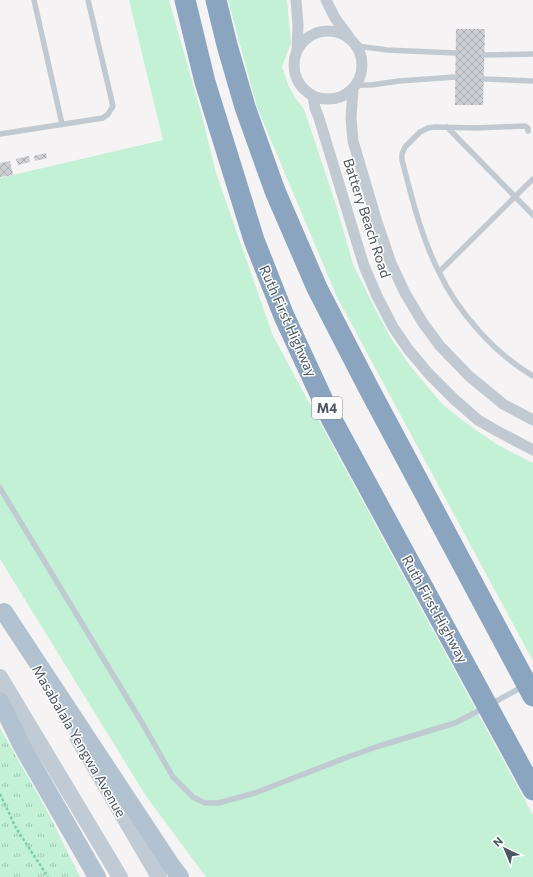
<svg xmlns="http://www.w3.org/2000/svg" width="533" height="877" font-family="Commissioner,sans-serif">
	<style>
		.grass { fill: #c3f1d5 }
		.park { fill: url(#park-tufts) }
		.building { fill: url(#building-cross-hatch) }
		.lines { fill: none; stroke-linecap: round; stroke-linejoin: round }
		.path { stroke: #7ad0a6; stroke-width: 2.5; stroke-dasharray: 3 2; stroke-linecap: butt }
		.service { stroke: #c1cad2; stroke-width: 5.5 }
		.minor { stroke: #c1cad2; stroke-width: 11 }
		.secondary { stroke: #c1cbd6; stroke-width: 16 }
		.primary { stroke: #b3c2d1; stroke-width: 18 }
		.motorway { stroke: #8ba5c1; stroke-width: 21 }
		.labels { text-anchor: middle; stroke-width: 3; stroke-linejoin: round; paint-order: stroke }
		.shield { fill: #fff; stroke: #808990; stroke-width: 1 }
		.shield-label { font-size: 13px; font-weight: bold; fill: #4a5661 }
		.street-label { font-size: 14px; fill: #4a5661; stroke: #fff }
	</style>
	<defs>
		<pattern id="park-tufts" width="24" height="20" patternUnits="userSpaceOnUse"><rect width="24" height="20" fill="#c3f1d5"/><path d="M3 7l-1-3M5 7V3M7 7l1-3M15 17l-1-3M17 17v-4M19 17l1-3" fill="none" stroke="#a0c6b0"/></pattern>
		<pattern id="building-cross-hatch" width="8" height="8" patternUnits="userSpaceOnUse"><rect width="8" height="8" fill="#cdcfd5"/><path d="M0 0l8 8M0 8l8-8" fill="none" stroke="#a8abb0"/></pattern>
	</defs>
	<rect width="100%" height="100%" fill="#f5f3f3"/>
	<path class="grass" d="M 129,0 L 169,0 L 202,116 L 216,173 L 273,336 L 533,815 L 533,877 L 206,877 L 146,796 L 0,559 L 0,178 L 163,140 Z
		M 228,0 L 287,0 L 291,43 L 282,67 L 289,87 L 296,99 L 304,109 L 336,205 L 353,264 L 375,309 L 392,340 L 411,367 L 443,405 L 470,426 L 498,445 L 533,463 L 533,661 L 337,297 L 257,107 Z"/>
	<path class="park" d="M 0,728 L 47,811 L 80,877 L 0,877 Z"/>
	<path class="building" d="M 456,29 L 485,29 L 483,105 L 455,105 Z
		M 46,153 L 47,158 L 35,161 L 34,156 Z
		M 29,156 L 30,162 L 18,165 L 16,159 Z
		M 10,161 L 13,175 L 0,177 L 0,163 Z"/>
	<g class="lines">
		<path class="path" d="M 0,794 L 16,828 L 48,877"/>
		<path class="service" d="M 34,0 L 62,124
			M 357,46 L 387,50 L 455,53
			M 484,55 L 533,54
			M 484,79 L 533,81
			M 356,85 L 371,85 L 399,81 L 455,77
			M 447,127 L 533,215
			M 0,134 L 103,118 L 108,114 L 113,106 L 88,0
			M 533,179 L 439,272 C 457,311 495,354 533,376
			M 439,272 C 421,237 412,198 402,160 L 402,154 L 405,147 L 420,132 L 428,128 L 436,127 L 476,128 L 525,126 L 528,128 L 528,131
			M 0,488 L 141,721 L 173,777 L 193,797 L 205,803 L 218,803 L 255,793 L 345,758 L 379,746 L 455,723 L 484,708
			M 491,704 L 524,686"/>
		<path class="minor" d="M 296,0 L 298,25 L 297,50
			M 326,0 L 335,18 L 349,37
			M294 65a34 34 0 1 1 68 0a34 34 0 1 1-68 0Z
			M 353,89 L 351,118 L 353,141 L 377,222 L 391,263 L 405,293 L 423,323 L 440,346 L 469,376 L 503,404 L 533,420
			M 313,96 L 315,108 L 319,118 L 364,266 L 377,296 L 393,327 L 408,349 L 429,374 L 454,399 L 478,420 L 497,431 L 533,450"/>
		<path class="secondary" d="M 0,677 L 120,877
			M 77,737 L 159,877"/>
		<path class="primary" d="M 4,612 L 171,865 L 180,877
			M 0,701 L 22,746 L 97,877"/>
		<path class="motorway" d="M 185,0 L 205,82 L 254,240 L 284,316 L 332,420 L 533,790
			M 216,0 L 227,45 L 245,107 L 275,191 L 317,288 L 368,387 L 533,696"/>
	</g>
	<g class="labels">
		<rect class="shield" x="312" y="397" width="30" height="22" rx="3"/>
		<g class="shield-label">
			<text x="327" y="413">M4</text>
		</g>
		<g class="street-label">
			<text transform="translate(367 218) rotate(72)" y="5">Battery Beach Road</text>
			<text transform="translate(288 321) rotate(66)" y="5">Ruth First Highway</text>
			<text transform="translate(435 609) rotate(61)" y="5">Ruth First Highway</text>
			<text transform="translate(79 741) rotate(60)" y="5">Masabalala Yengwa Avenue</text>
		</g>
	</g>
	<g transform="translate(505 849) rotate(316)" stroke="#ffffff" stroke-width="3" paint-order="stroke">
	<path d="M0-3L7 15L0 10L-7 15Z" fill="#4a5661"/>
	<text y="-6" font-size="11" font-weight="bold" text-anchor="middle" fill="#4a5661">N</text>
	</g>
</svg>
